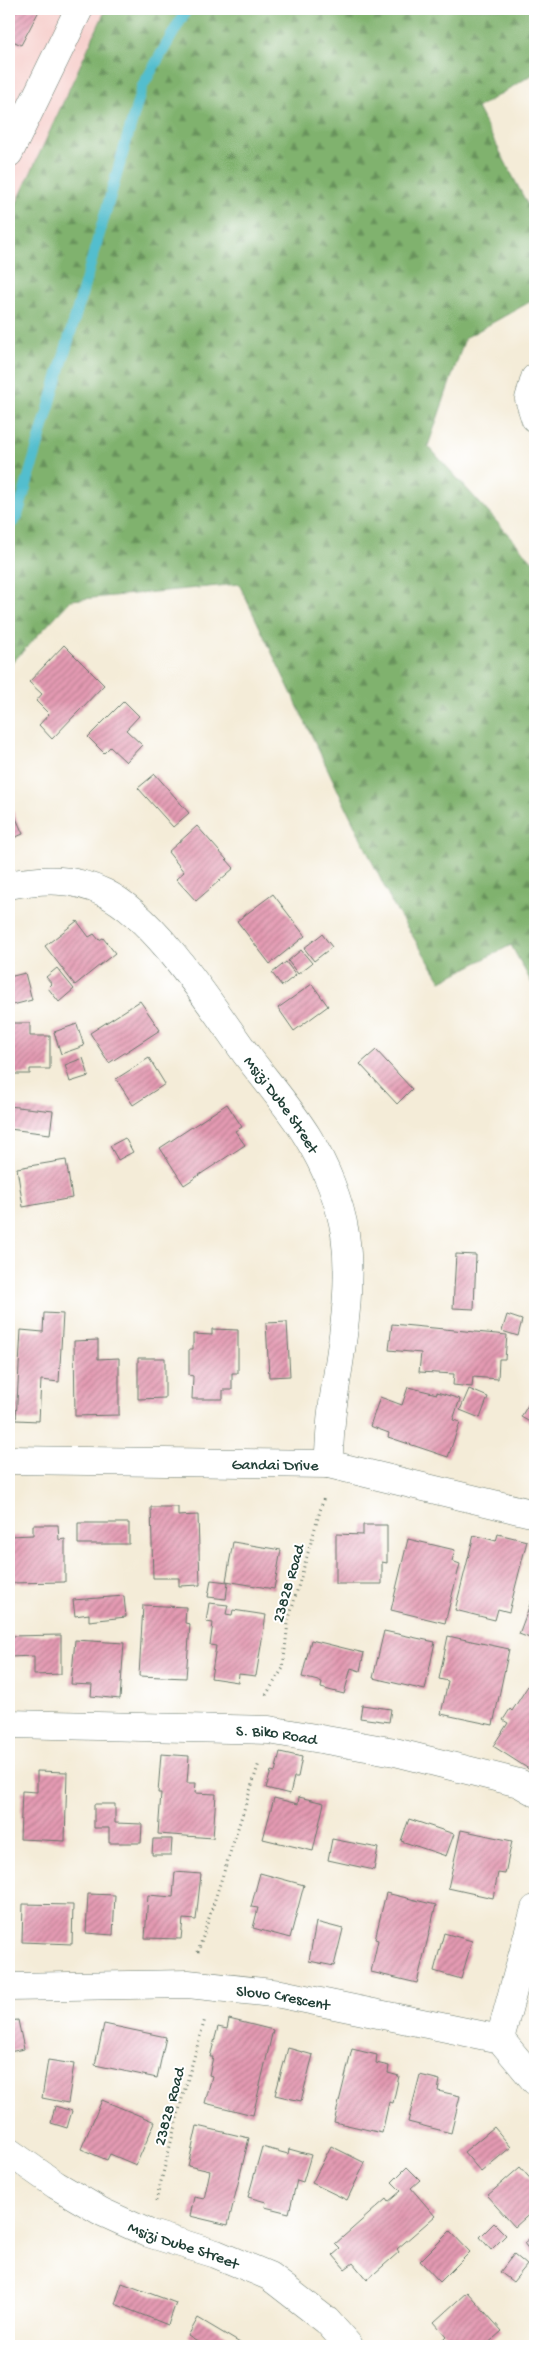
<svg xmlns="http://www.w3.org/2000/svg" width="544" height="2355" font-family="'Gochi Hand',sans-serif">
	<style>
		.built { fill: #f7d0cd }
		.forest { fill: url(#forest-firs); stroke: #507851 }
		.lines { fill: none; stroke-linecap: round; stroke-linejoin: round }
		.stream { stroke: #53bece; stroke-width: 11 }
		.building { fill: url(#building-hatch) }
		.minor-casing { stroke: #6a7a6d; stroke-width: 29 }
		.path { stroke: #6a7a6d; stroke-width: 3; stroke-dasharray: 1 4; stroke-linecap: butt }
		.minor { stroke: #fff; stroke-width: 28 }
		.labels { text-anchor: middle; stroke-width: 4; stroke-linejoin: round; paint-order: stroke }
		.street-label { font-size: 16px; fill: #1f3d34; stroke: #fff }
	</style>
	<defs>
		<pattern id="forest-firs" width="22" height="20" patternUnits="userSpaceOnUse" patternTransform="scale(1.25)"><rect width="22" height="20" fill="#80b26e"/><path d="M5 1l3.5 6h-7zM16 11l3.5 6h-7z" fill="#68925b"/></pattern>
		<pattern id="building-hatch" width="6" height="6" patternUnits="userSpaceOnUse" patternTransform="scale(1.25)"><rect width="6" height="6" fill="#e49ab2"/><path d="M-1 1l2-2M0 6l6-6M5 7l2-2" fill="none" stroke="#b87f92"/></pattern>
	</defs>
	<rect width="100%" height="100%" fill="#fff"/>
	<filter id="ink" filterUnits="userSpaceOnUse"><feTurbulence type="fractalNoise" baseFrequency=".02" numOctaves="2"/><feDisplacementMap in="SourceGraphic" scale="10" xChannelSelector="R" yChannelSelector="G"/><feConvolveMatrix kernelMatrix="1 2 1 2 8 2 1 2 1" color-interpolation-filters="sRGB"/></filter>
	<filter id="wash" filterUnits="userSpaceOnUse"><feTurbulence type="fractalNoise" baseFrequency=".0096" numOctaves="4" result="noise"/><feDisplacementMap in="SourceGraphic" scale="20" xChannelSelector="R" yChannelSelector="G"/><feGaussianBlur stdDeviation="1.12" result="paint"/><feColorMatrix in="noise" values="0 0 0 0 0 0 0 0 0 0 0 0 0 0 0 0 0 1.4 0 .05"/><feComposite in="paint" operator="in"/></filter>
	<g filter="url(#wash)">
		<rect width="100%" height="100%" fill="#f4ecd8"/>
		<path class="built" d="M 9,9 L 106,9 L 9,220 Z"/>
		<path class="forest" d="M 106,9 L 535,9 L 535,73 L 477,108 L 535,219 L 535,299 L 465,338 L 428,446 L 535,564 L 535,989 L 511,945 L 441,981 L 393,905 L 239,584 L 71,600 L 9,666 L 9,220 Z"/>
		<g class="lines">
			<path class="stream" d="M 9,526 L 17,517 L 142,87 L 187,9"/>
		</g>
		<g id="blocks">
			<path class="building" d="M 10,9 L 40,9 L 21,45 L 9,39 Z
				M 64,645 L 104,685 L 52,739 L 39,725 L 49,714 L 36,701 L 42,694 L 29,682 Z
				M 124,701 L 139,716 L 126,730 L 142,745 L 126,762 L 110,747 L 104,753 L 88,737 Z
				M 155,774 L 189,813 L 173,827 L 138,788 Z
				M 9,802 L 23,834 L 9,840 Z
				M 197,826 L 234,868 L 196,901 L 176,879 L 184,872 L 168,852 Z
				M 273,894 L 305,936 L 270,964 L 237,921 Z
				M 77,921 L 89,937 L 94,934 L 99,940 L 103,938 L 115,953 L 75,985 L 45,946 Z
				M 322,934 L 332,947 L 314,961 L 304,948 Z
				M 301,950 L 312,963 L 298,974 L 288,961 Z
				M 286,962 L 296,975 L 282,986 L 272,973 Z
				M 57,968 L 74,989 L 59,1002 L 48,988 L 52,984 L 46,977 Z
				M 25,973 L 32,1000 L 9,1006 L 9,977 Z
				M 312,984 L 328,1006 L 294,1031 L 278,1008 Z
				M 140,1001 L 160,1030 L 109,1063 L 90,1033 Z
				M 9,1023 L 30,1023 L 30,1036 L 50,1036 L 50,1069 L 30,1069 L 30,1074 L 9,1074 Z
				M 77,1024 L 84,1046 L 61,1054 L 54,1032 Z
				M 376,1050 L 412,1089 L 397,1104 L 360,1064 Z
				M 83,1058 L 89,1076 L 70,1082 L 65,1065 Z
				M 149,1058 L 165,1084 L 133,1105 L 116,1079 Z
				M 227,1104 L 242,1127 L 235,1131 L 245,1145 L 184,1185 L 160,1148 Z
				M 9,1106 L 53,1111 L 50,1134 L 9,1129 Z
				M 125,1138 L 133,1152 L 118,1160 L 110,1146 Z
				M 66,1160 L 72,1198 L 23,1207 L 17,1168 Z
				M 456,1254 L 476,1255 L 474,1309 L 453,1308 Z
				M 44,1313 L 63,1314 L 59,1382 L 41,1380 L 39,1421 L 16,1420 L 21,1330 L 43,1332 Z
				M 507,1315 L 522,1320 L 518,1336 L 502,1331 Z
				M 287,1322 L 290,1376 L 269,1377 L 266,1323 Z
				M 392,1324 L 507,1335 L 505,1359 L 499,1359 L 498,1379 L 473,1377 L 472,1387 L 453,1385 L 454,1374 L 419,1372 L 421,1353 L 389,1350 Z
				M 212,1329 L 238,1330 L 238,1373 L 232,1373 L 232,1390 L 223,1390 L 223,1399 L 192,1399 L 193,1376 L 189,1375 L 189,1349 L 193,1349 L 193,1334 L 212,1335 Z
				M 98,1340 L 98,1359 L 119,1358 L 119,1415 L 75,1416 L 74,1341 Z
				M 138,1358 L 165,1358 L 165,1398 L 138,1399 Z
				M 408,1387 L 437,1394 L 437,1392 L 460,1399 L 453,1420 L 460,1422 L 448,1457 L 388,1437 L 389,1433 L 370,1426 L 380,1397 L 402,1405 Z
				M 469,1389 L 488,1397 L 480,1418 L 460,1410 Z
				M 532,1398 L 535,1400 L 535,1425 L 521,1417 Z
				M 151,1507 L 178,1507 L 178,1516 L 198,1515 L 200,1585 L 179,1586 L 179,1578 L 153,1578 Z
				M 78,1523 L 129,1523 L 129,1544 L 78,1544 Z
				M 33,1525 L 58,1525 L 59,1540 L 65,1539 L 65,1582 L 9,1583 L 9,1536 L 33,1535 Z
				M 363,1525 L 387,1525 L 387,1563 L 382,1562 L 382,1584 L 336,1584 L 336,1534 L 363,1535 Z
				M 498,1534 L 527,1541 L 509,1612 L 498,1609 L 495,1620 L 455,1610 L 474,1535 L 496,1541 Z
				M 408,1539 L 455,1550 L 452,1561 L 460,1564 L 445,1623 L 391,1610 Z
				M 233,1542 L 281,1550 L 274,1589 L 226,1581 Z
				M 211,1580 L 228,1582 L 226,1599 L 208,1597 Z
				M 535,1591 L 535,1640 L 519,1634 Z
				M 124,1596 L 126,1617 L 89,1621 L 89,1614 L 75,1616 L 73,1600 Z
				M 209,1603 L 228,1605 L 226,1614 L 232,1615 L 233,1610 L 266,1615 L 256,1676 L 239,1674 L 238,1682 L 211,1678 L 216,1646 L 210,1645 L 213,1623 L 206,1622 Z
				M 143,1605 L 186,1607 L 185,1623 L 190,1624 L 186,1678 L 139,1676 Z
				M 384,1631 L 435,1642 L 425,1690 L 373,1678 Z
				M 61,1635 L 61,1674 L 34,1675 L 34,1656 L 9,1657 L 9,1636 Z
				M 448,1636 L 509,1649 L 493,1725 L 441,1714 L 448,1681 L 439,1679 Z
				M 75,1640 L 124,1643 L 120,1699 L 91,1696 L 92,1685 L 71,1684 Z
				M 311,1640 L 364,1653 L 360,1671 L 351,1668 L 344,1694 L 321,1688 L 322,1682 L 302,1677 Z
				M 535,1675 L 535,1773 L 493,1746 L 508,1723 L 503,1720 L 510,1709 L 512,1711 Z
				M 362,1705 L 391,1709 L 389,1722 L 360,1718 Z
				M 280,1752 L 302,1757 L 298,1777 L 294,1777 L 290,1794 L 266,1788 L 271,1771 L 275,1772 Z
				M 161,1754 L 189,1756 L 187,1783 L 196,1783 L 195,1793 L 216,1794 L 213,1838 L 158,1834 L 161,1793 L 158,1793 Z
				M 37,1771 L 67,1772 L 65,1841 L 20,1839 L 22,1791 L 37,1792 Z
				M 299,1797 L 324,1803 L 313,1851 L 263,1839 L 274,1798 L 298,1804 Z
				M 94,1804 L 115,1804 L 115,1823 L 142,1824 L 141,1843 L 109,1843 L 109,1828 L 94,1828 Z
				M 409,1819 L 454,1834 L 446,1856 L 401,1841 Z
				M 461,1830 L 512,1841 L 505,1874 L 498,1873 L 493,1898 L 448,1888 Z
				M 153,1839 L 172,1839 L 171,1855 L 152,1855 Z
				M 332,1839 L 378,1848 L 374,1870 L 328,1860 Z
				M 175,1872 L 201,1874 L 196,1920 L 183,1919 L 181,1939 L 145,1938 L 148,1895 L 173,1897 Z
				M 260,1873 L 304,1885 L 290,1938 L 253,1928 L 258,1908 L 251,1907 Z
				M 386,1893 L 436,1905 L 417,1983 L 371,1972 L 378,1940 L 375,1939 Z
				M 88,1894 L 115,1895 L 113,1935 L 86,1933 Z
				M 23,1904 L 73,1905 L 72,1944 L 22,1942 Z
				M 316,1922 L 343,1929 L 334,1966 L 309,1961 Z
				M 444,1933 L 472,1941 L 461,1979 L 434,1971 Z
				M 229,2019 L 273,2030 L 253,2115 L 205,2103 L 212,2076 L 209,2075 L 213,2057 L 210,2057 L 218,2027 L 227,2029 Z
				M 18,2020 L 24,2049 L 9,2052 L 9,2021 Z
				M 104,2024 L 166,2037 L 157,2078 L 95,2065 Z
				M 288,2048 L 313,2055 L 301,2101 L 275,2095 Z
				M 352,2049 L 377,2055 L 376,2063 L 389,2066 L 388,2073 L 399,2076 L 393,2103 L 389,2102 L 382,2133 L 334,2122 Z
				M 48,2060 L 74,2064 L 68,2103 L 42,2098 Z
				M 420,2075 L 440,2080 L 438,2091 L 460,2096 L 451,2133 L 408,2122 Z
				M 102,2100 L 155,2122 L 136,2165 L 110,2154 L 107,2160 L 81,2149 Z
				M 55,2106 L 72,2111 L 67,2128 L 51,2123 Z
				M 197,2126 L 249,2138 L 228,2225 L 190,2216 L 194,2197 L 204,2199 L 210,2171 L 188,2166 Z
				M 494,2127 L 511,2147 L 481,2172 L 464,2152 Z
				M 331,2146 L 365,2163 L 347,2200 L 312,2183 Z
				M 262,2147 L 288,2154 L 289,2149 L 311,2155 L 303,2182 L 297,2180 L 289,2213 L 265,2207 L 266,2202 L 248,2197 Z
				M 407,2167 L 420,2180 L 411,2188 L 435,2216 L 397,2249 L 399,2252 L 367,2280 L 353,2263 L 345,2269 L 333,2255 L 340,2249 L 335,2244 L 386,2199 L 388,2202 L 401,2191 L 392,2182 Z
				M 520,2167 L 535,2184 L 535,2209 L 515,2227 L 487,2196 Z
				M 494,2223 L 506,2235 L 491,2250 L 480,2237 Z
				M 450,2231 L 470,2252 L 440,2282 L 420,2261 Z
				M 535,2234 L 535,2258 L 524,2243 Z
				M 514,2254 L 527,2265 L 513,2282 L 500,2272 Z
				M 122,2283 L 176,2303 L 168,2325 L 115,2304 Z
				M 467,2292 L 502,2331 L 485,2346 L 444,2346 L 440,2342 L 446,2336 L 434,2322 Z
				M 198,2318 L 245,2346 L 204,2346 L 188,2336 Z"/>
		</g>
	</g>
	<g filter="url(#ink)">
		<use href="#blocks" fill-opacity="0" stroke="#6a7a6d" stroke-width="1"/>
		<g class="lines">
			<g class="minor-casing">
				<g id="minor">
					<path d="M 9,153 L 79,9"/>
					<path d="M 535,378 L 529,399 L 535,418"/>
					<path id="s1" d="M 9,885 C 42,879 73,877 105,893 C 157,919 211,1006 246,1054 C 266,1081 289,1107 307,1136 C 325,1165 340,1201 345,1234 C 353,1292 341,1347 333,1404 C 330,1423 330,1444 328,1464"/>
					<path id="s2" d="M 9,1460 L 328,1464 L 535,1514"/>
					<path id="s3" d="M 9,1724 L 269,1730 L 395,1752 L 519,1783 L 535,1792"/>
					<path id="s4" d="M 9,1987 L 188,1984 L 281,1994 L 500,2039 L 535,2081"/>
					<path d="M 500,2039 L 535,1909"/>
					<path id="s5" d="M 9,2152 L 56,2185 L 102,2212 L 148,2233 L 216,2254 L 269,2276 L 327,2321 L 349,2346"/>
				</g>
			</g>
			<path class="path" d="M 266,1695 L 283,1668 L 288,1622 L 324,1497
				M 198,1952 L 259,1763
				M 156,2201 L 182,2099 L 205,2019"/>
			<use href="#minor" class="minor"/>
		</g>
	</g>
	<g class="labels">
		<g class="street-label">
			<text dy="6" stroke="none"><textPath href="#s1" startOffset="376">Msizi Dube Street</textPath></text>
			<text dy="6" stroke="none"><textPath href="#s2" startOffset="266">Gandai Drive</textPath></text>
			<text transform="translate(287 1583) rotate(-74)" y="6">23828 Road</text>
			<text dy="6" stroke="none"><textPath href="#s3" startOffset="268">S. Biko Road</textPath></text>
			<text dy="6" stroke="none"><textPath href="#s4" startOffset="275">Slovo Crescent</textPath></text>
			<text transform="translate(168 2106) rotate(-75)" y="6">23828 Road</text>
			<text dy="6" stroke="none"><textPath href="#s5" startOffset="199">Msizi Dube Street</textPath></text>
		</g>
	</g>
	<rect width="544" height="2355" fill="none" stroke="#fff" stroke-width="30"/>
</svg>
